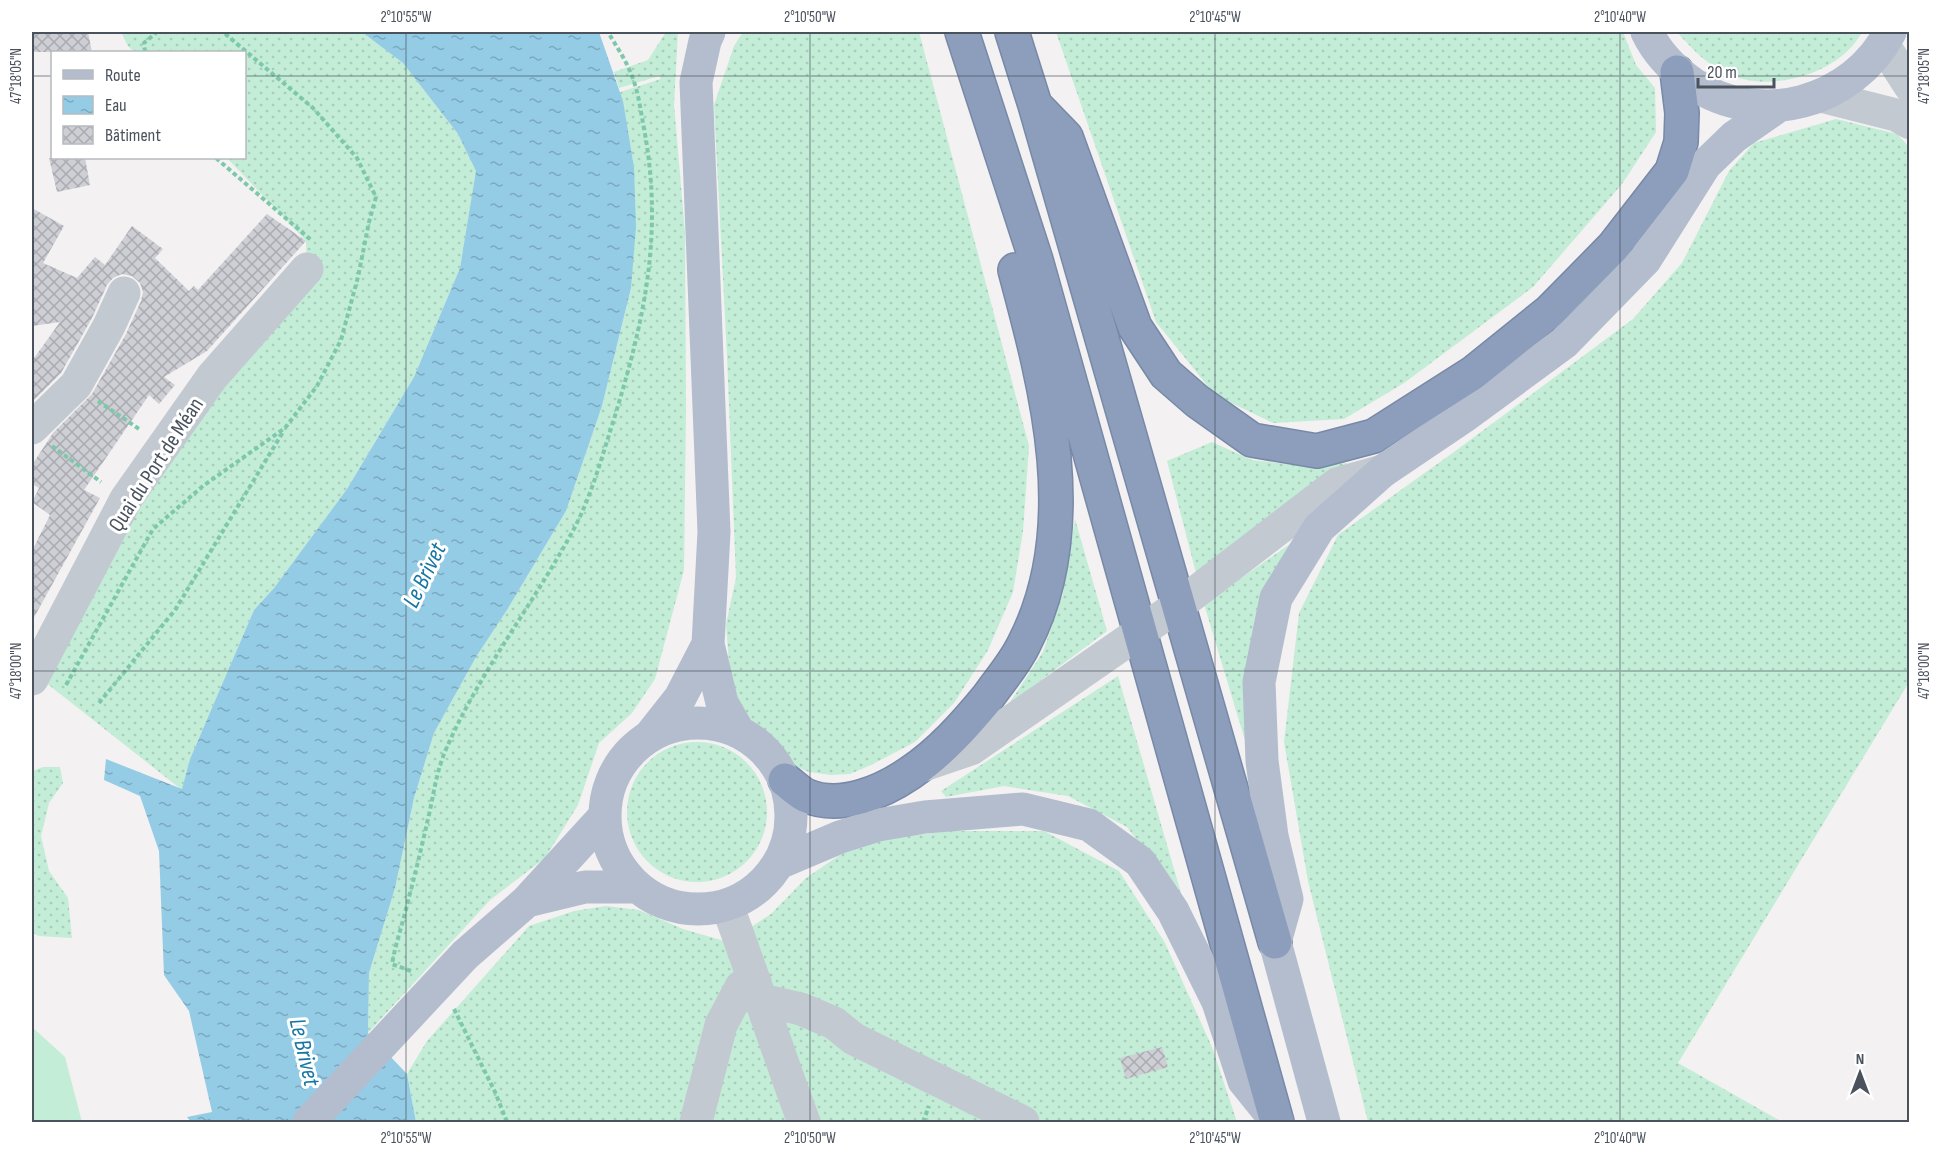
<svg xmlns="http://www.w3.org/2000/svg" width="1941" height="1154" font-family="'Sofia Sans Condensed',sans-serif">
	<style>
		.grass { fill: url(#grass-dots) }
		.pitch { fill: #c3edd7 }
		.water { fill: url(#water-ripples) }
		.building { fill: url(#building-cross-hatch) }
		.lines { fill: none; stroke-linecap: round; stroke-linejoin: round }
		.highway-casing { stroke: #7889a7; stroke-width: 36 }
		.path { stroke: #7dc8ab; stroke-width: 4; stroke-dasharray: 4.5 3; stroke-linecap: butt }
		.minor { stroke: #c3c9d1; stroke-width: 33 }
		.major { stroke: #b3bdcd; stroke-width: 33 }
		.highway { stroke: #8c9ebb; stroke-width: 33 }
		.ticks { fill: none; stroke: #4a525d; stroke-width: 1.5; stroke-opacity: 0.45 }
		.labels { text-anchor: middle; stroke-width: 6; stroke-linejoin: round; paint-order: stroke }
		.street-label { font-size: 22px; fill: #4a525d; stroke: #fff }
		.water-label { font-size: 24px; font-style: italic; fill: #1777a3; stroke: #fff }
		.neatline { fill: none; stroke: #4a525d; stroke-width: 2 }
		.ticks-label { font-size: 15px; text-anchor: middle; fill: #4a525d }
	</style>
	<defs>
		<pattern id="grass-dots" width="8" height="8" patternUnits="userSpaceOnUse" patternTransform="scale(1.5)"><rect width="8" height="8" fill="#c3edd7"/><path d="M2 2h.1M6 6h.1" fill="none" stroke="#a9cdbb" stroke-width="1.8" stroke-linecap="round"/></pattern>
		<pattern id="water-ripples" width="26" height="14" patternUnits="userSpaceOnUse" patternTransform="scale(1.5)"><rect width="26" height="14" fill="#94cce6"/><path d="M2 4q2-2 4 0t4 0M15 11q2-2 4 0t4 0" fill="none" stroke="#7ba8be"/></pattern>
		<pattern id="building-cross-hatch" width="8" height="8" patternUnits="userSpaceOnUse" patternTransform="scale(1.5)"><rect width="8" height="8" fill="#cecfd5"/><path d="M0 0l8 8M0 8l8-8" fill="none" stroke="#a9abb0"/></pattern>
	</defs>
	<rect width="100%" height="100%" fill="#f3f1f1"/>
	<path class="grass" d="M 121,32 L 364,32 L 403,63 L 458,134 L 477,171 L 460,268 L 414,377 L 347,489 L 274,588 L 254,610 L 190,759 L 182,790 L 45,682 L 164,450 L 241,369 L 307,269 L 306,241 L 227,158 L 244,158 L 244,52 L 134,52 L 128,46 Z
		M 666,32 L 678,32 L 674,105 L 685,232 L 686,408 L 684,570 L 655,679 L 632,713 L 599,743 L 578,805 L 545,858 L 490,900 L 368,1033 L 369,973 L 395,888 L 414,798 L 434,733 L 476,657 L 507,610 L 566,511 L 602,406 L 631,288 L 634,167 L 620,92 L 661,79 L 659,76 L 619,88 L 614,72 L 648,60 Z
		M 743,32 L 919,32 L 1029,446 L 1023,531 L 1013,592 L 988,650 L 954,703 L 915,742 L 871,765 L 850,774 L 831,775 L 809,772 L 788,763 L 741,712 L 731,689 L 726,624 L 736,578 L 727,356 L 714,105 L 734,46 Z
		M 1056,32 L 1623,32 L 1636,65 L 1655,88 L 1656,132 L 1622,184 L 1533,287 L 1404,383 L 1344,419 L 1273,423 L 1215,395 L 1156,322 Z
		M 1677,32 L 1862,32 C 1841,73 1772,93 1731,75 C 1707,65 1694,51 1677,32 Z
		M 1836,119 L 1897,134 L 1910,148 L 1909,682 L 1678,1063 L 1782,1122 L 1368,1122 L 1308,881 L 1284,742 L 1299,613 L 1338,535 L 1454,452 L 1633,319 L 1682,263 L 1729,171 L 1754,143 Z
		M 1212,442 L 1252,460 L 1304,466 L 1348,463 L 1196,573 L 1167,461 Z
		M 1075,519 L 1107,631 L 1009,704 L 1043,652 L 1063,593 Z
		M 1290,544 L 1261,595 L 1247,747 L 1204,604 Z
		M 1118,676 L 1183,900 L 1127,827 L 1068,796 L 1004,786 L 946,797 L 941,791 Z
		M627 812a70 70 0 1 1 140 0a70 70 0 1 1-140 0Z
		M 43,767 L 60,767 L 63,783 L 49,803 L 41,836 L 49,871 L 68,898 L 72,938 L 39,936 L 32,933 L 32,771 Z
		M 950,831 L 1044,831 L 1119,871 L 1165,943 L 1212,1047 L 1237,1122 L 416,1122 L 407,1074 L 427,1041 L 529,926 L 574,911 L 606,906 L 639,910 L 683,929 L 728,942 L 771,914 L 806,878 L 859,842 Z"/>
	<path class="pitch" d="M 32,1027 L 65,1057 L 82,1122 L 32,1122 Z"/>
	<path class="water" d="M 362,32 L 599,32 L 623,101 L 634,167 L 636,227 L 631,288 L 602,406 L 566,511 L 507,610 L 476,657 L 434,733 L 414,798 L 395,888 L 369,973 L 368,1033 L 407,1074 L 416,1122 L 191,1122 L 187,1117 L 212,1112 L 189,1011 L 164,975 L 159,851 L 140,796 L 104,780 L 106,759 L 182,789 L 190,759 L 254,610 L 274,588 L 347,489 L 414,377 L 460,268 L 476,171 L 458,134 L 403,63 Z"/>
	<path class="building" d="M 32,32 L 88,32 L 92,52 L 32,52 Z
		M 49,158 L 85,158 L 90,185 L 57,192 Z
		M 32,208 L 64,226 L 43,263 L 77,278 L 95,257 L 105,265 L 132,226 L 163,249 L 155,258 L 189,291 L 194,286 L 198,290 L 267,214 L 306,241 L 207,351 L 164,377 L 175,385 L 159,404 L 149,395 L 84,490 L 100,498 L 32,621 L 32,551 L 50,515 L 32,502 L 39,488 L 32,484 L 32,465 L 53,433 L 92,394 L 126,334 L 141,301 L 143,292 L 140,283 L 132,276 L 122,274 L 113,278 L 107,285 L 92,318 L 61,373 L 33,401 L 32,400 L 32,361 L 60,322 L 32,326 Z
		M 1162,1047 L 1168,1067 L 1126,1079 L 1120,1058 Z"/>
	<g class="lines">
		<g class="highway-casing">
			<path id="highway" d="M 962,32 L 1036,260 L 1277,1122
				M 1012,32 L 1035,105 L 1275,942
				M 1035,105 L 1066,137 L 1135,327 L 1166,374 L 1197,401 L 1252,440 L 1317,451 L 1374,436 L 1473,373 L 1550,311 L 1613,247 L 1672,171 L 1681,142 L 1682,113 L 1677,72
				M 785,780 C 792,785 800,793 807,796 C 841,810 882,792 910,773 C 940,753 965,725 988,697 C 1000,680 1015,663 1024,644 C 1084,528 1047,389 1015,270"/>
		</g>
		<path class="path" d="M 145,52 L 144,43 L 157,32
			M 216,158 L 311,240
			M 98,401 L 139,429
			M 52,446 L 101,482
			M 66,685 L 153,529 L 203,486 L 285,428 L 317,386 L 341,340 L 358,277 L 369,222 L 376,197 L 357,158 L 313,108 L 223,32
			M 99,703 L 175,610 L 283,432
			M 411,971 L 392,964 C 396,941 404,920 409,897 C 416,871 422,845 428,819 C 434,794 436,771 447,747 C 480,672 531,607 570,536 C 591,499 601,459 614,419 C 644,321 663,237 645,134 C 641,114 639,94 632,76 C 626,60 616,46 608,32
			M 454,1009 L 495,1092 L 507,1122
			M 923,1122 L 929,1106"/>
		<path class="minor" d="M 1883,44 L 1910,86
			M 1821,96 L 1896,115 L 1910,123
			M 32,428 L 76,385 L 109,326 L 124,293
			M 32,679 L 126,499 L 212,377 L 307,269
			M 921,766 L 971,749 L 1179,605 L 1337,484 L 1383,471
			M 727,905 C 754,977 777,1050 804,1122
			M 762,1000 L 801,1009 L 834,1023 L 854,1039 L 1023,1122
			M 696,1122 L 721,1025 L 741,987 L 755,981"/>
		<path class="major" d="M 709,32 L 705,41 L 696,82 L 714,532 L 708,644 L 722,703 L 738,731
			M 1647,32 C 1657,53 1674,70 1692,83 C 1759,129 1853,103 1890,32
			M605 816a93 93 0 1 1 186 0a93 93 0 1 1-186 0Z
			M 650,736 L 680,698 L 708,644
			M 781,862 L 840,837 L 878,825 L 925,817 L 1023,809 L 1089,825 L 1140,862 L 1173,911 L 1218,1002 L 1244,1081 L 1277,1122
			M 527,901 L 585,887 L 637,887
			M 309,1122 L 465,955 L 527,901 L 604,817
			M 1324,1122 L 1275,942 L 1287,899 L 1272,836 L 1262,761 L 1259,682 L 1276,598 L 1319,528 L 1383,471 L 1466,415 L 1564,343 L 1645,260 L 1705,165 L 1734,137 L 1777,107"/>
		<use href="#highway" class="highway"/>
	</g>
	<path class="ticks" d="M 406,32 L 406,1122M 810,32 L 810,1122M 1215,32 L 1215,1122M 1620,32 L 1620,1122M 32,76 L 52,76M 244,76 L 1910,76M 32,671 L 1910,671"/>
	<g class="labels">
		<g class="street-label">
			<text transform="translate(155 464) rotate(-57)" y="8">Quai du Port de Méan</text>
		</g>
		<g class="water-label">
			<text transform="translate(424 575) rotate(-64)" y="8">Le Brivet</text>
			<text transform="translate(305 1052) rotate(77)" y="8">Le Brivet</text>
		</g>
	</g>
	<rect width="1941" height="1154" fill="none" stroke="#ffffff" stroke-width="66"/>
	<rect x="51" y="51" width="195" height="108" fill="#ffffff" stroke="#b7babe" stroke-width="1.5"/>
	<rect x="63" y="70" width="30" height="9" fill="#b3bdcd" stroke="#b7babe" stroke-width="1.5"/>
	<text x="105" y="81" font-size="18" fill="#4a525d">Route</text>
	<rect x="63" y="96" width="30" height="18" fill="url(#water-ripples)" stroke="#b7babe" stroke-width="1.5"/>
	<text x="105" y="111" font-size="18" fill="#4a525d">Eau</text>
	<rect x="63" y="126" width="30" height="18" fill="url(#building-cross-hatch)" stroke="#b7babe" stroke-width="1.5"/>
	<text x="105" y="141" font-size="18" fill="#4a525d">Bâtiment</text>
	<g transform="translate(1860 1073)" stroke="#ffffff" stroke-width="4.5" paint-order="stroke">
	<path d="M0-4.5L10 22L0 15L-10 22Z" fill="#4a525d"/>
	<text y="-9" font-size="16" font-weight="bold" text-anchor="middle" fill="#4a525d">N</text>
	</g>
	<path d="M1698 78v9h76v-9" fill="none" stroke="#4a525d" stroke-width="3"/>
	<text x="1707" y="78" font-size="18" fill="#4a525d" stroke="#ffffff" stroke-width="4.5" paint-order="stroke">20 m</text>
	<rect x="33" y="33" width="1875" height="1088" class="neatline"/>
	<g class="ticks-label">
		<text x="406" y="22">2°10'55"W</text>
		<text x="810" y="22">2°10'50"W</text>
		<text x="1215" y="22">2°10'45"W</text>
		<text x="1620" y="22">2°10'40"W</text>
		<text transform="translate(16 76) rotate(-90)" y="5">47°18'05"N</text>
		<text transform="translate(1924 76) rotate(-90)" y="5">47°18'05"N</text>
		<text transform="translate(16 671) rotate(-90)" y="5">47°18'00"N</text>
		<text transform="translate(1924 671) rotate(-90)" y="5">47°18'00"N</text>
		<text x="406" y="1143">2°10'55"W</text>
		<text x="810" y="1143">2°10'50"W</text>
		<text x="1215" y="1143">2°10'45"W</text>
		<text x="1620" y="1143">2°10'40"W</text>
	</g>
</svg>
